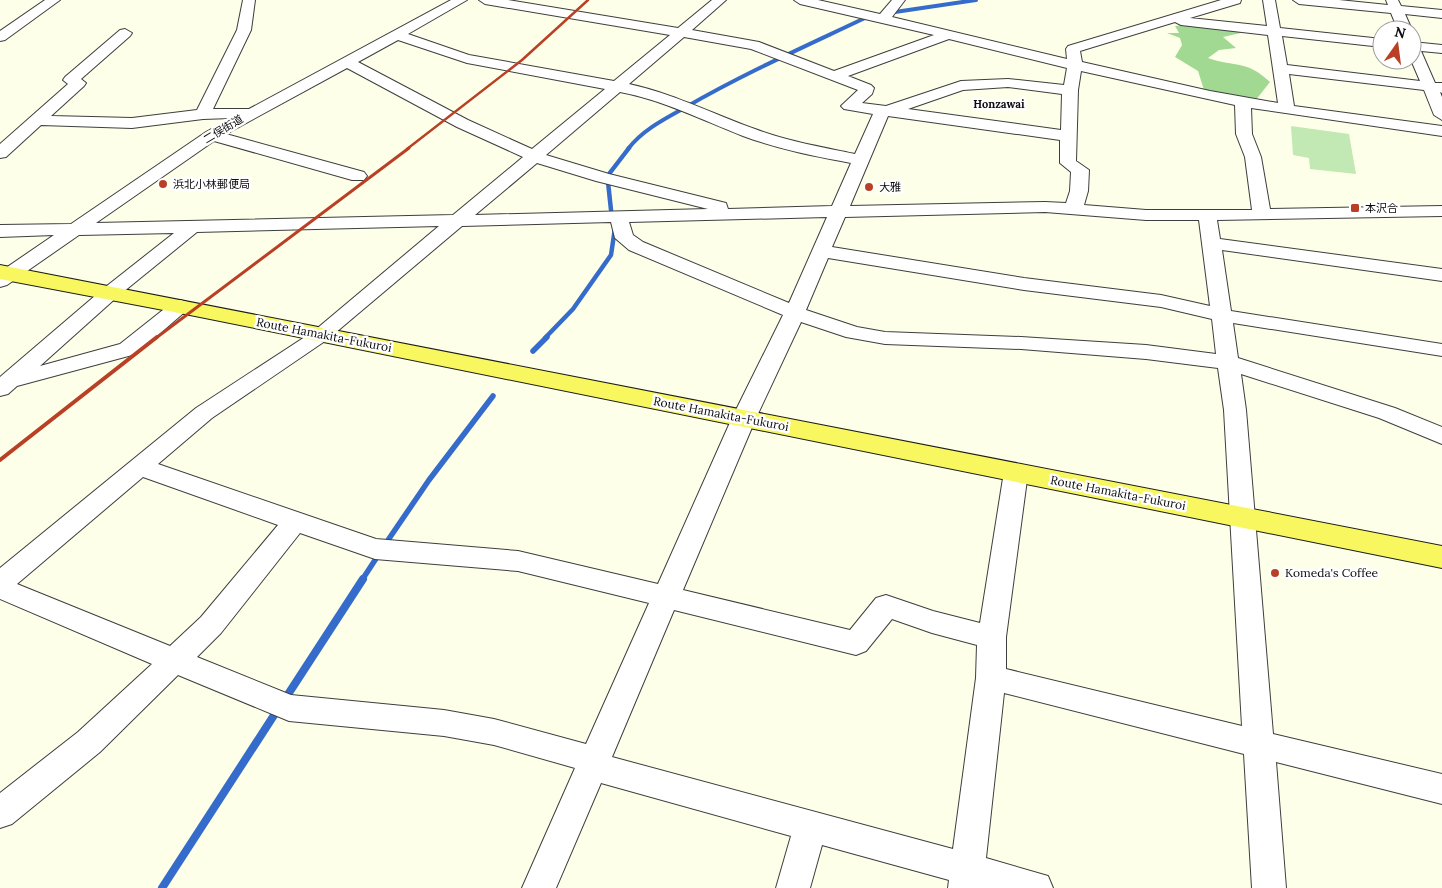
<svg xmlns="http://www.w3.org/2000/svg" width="1442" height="888" font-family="Lora,'Noto Sans JP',serif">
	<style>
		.green { fill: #c2e8b3 }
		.forest { fill: #a1d993 }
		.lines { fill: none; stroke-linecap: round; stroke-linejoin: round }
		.stream-far3 { stroke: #356ccc; stroke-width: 4 }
		.stream-far2 { stroke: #356ccc; stroke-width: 4.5 }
		.stream-far1 { stroke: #356ccc; stroke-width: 5.5 }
		.stream { stroke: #356ccc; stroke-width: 8 }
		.minor-casing { stroke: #3e3e3e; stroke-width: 2 }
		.major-casing { stroke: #1c1c1c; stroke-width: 2 }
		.minor { fill: #fff; fill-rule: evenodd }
		.major { fill: #f8f75f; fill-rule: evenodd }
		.rail-far2 { stroke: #b94024; stroke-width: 2.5 }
		.rail-far1 { stroke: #b94024; stroke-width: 3 }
		.rail { stroke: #b94024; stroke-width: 4 }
		.poi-dot { fill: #b94024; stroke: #fff; stroke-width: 2 }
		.labels { text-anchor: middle; stroke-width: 5; stroke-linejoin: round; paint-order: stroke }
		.far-neighbourhood-label { font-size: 11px; font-weight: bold; fill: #0b0b0b; stroke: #fff }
		.far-street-label { font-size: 11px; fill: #0b0b0b; stroke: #fff }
		.far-poi-label { font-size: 11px; fill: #0b0b0b; stroke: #fff; text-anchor: start }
		.street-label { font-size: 12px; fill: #0b0b0b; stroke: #fff }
		.poi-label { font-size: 12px; fill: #0b0b0b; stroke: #fff; text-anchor: start }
	</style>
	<rect width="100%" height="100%" fill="#feffe8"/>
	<path class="green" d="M 1291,126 L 1349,134 L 1356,174 L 1310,169 L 1309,158 L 1293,155 Z"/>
	<path class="forest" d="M 1184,25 L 1245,32 L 1223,37 L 1236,48 L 1219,50 L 1208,58 C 1237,68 1245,59 1270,82 L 1255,101 L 1204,90 L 1198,71 L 1175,57 L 1182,45 L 1180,38 L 1167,33 L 1179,33 L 1175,26 Z"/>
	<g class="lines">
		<path class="stream-far3" d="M 895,12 L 976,0
			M 628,149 C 642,130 666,118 686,107 C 745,73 806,46 867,17"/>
		<path class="stream-far2" d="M 609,174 L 629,148
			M 608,182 L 611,210
			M 545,338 L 573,309 L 611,255 L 615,228"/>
		<path class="stream-far1" d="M 533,351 L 547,337
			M 384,546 L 429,480 L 493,396
			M 362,580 L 379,554"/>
		<path class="stream" d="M 285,699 L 363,579
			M 162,888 L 278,709"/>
		<g class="minor-casing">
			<path id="minor" d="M 45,0 L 60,0 L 5,40 L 0,41 L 0,31 Z
				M 243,0 L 255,0 L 251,30 L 213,109 L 249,109 L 451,0 L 467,0 L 408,34 L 469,55 L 614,81 L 670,35 L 485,4 L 479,0 L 508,0 L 678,28 L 712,0 L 726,0 L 692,30 L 759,42 L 834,71 L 934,35 L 800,4 L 794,0 L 818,0 L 880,14 L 892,0 L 905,0 L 892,17 L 1067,59 L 1066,49 L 1068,46 L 1221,0 L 1241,0 L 1240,3 L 1190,18 L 1267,26 L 1263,0 L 1275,0 L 1280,28 L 1382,39 L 1382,47 L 1282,36 L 1287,65 L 1420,81 L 1411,60 L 1412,42 L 1442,45 L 1442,53 L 1421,51 L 1435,83 L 1442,83 L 1442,93 L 1440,92 L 1442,97 L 1442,120 L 1434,115 L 1424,90 L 1289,74 L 1294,106 L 1442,126 L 1442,136 L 1251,108 L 1252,134 L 1261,157 L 1270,209 L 1442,206 L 1442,216 L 1217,220 L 1220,239 L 1442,269 L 1442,281 L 1222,250 L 1231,311 L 1442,344 L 1442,356 L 1233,323 L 1238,358 L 1395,408 L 1442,427 L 1442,444 L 1379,418 L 1241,374 L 1246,410 L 1273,734 L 1442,774 L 1442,804 L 1276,762 L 1286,888 L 1252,888 L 1244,754 L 1004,693 L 986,858 L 1048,876 L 1053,888 L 948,888 L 949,880 L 822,845 L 810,888 L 776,888 L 791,836 L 601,783 L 556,888 L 522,888 L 575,768 L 494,745 L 444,736 L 289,721 L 178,675 L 100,752 L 12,824 L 0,828 L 0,793 L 78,732 L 152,664 L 0,599 L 0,568 L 196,408 L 314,331 L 439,226 L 197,232 L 117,297 L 40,366 L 120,344 L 173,302 L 180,300 L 187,302 L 190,306 L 187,310 L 136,354 L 17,386 L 8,394 L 0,396 L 0,377 L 103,289 L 174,233 L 79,235 L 7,285 L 0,287 L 0,272 L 54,235 L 0,237 L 0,225 L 71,224 L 206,132 L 231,118 L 203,119 L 132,128 L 41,125 L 6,157 L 0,158 L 0,144 L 68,84 L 63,80 L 65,77 L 120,30 L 125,29 L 132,33 L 130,36 L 81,79 L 86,83 L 84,86 L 51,116 L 132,118 L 197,110 L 237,30 ZM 1175,22 L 1181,25 L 1268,35 L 1278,103 L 1210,91 L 1082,62 L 1080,51 ZM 684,37 L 751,49 L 858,90 L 841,106 L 844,109 L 873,114 L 855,154 C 821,147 787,141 755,129 C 713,114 672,93 629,84 ZM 949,39 L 1067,68 L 1064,85 L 1008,79 L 961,81 L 886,106 L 862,103 L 872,94 L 874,88 L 871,85 L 848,76 ZM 398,40 L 467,63 L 605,89 L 532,149 L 468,120 L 358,62 ZM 347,68 L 457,127 L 523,157 L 453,215 L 96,223 L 214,141 L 352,180 L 364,180 L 367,176 L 364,172 L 226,134 ZM 1081,71 L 1235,105 L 1236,134 L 1245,157 L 1252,210 L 1146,210 L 1084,205 L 1088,191 L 1089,170 L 1076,161 L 1078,90 ZM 1008,87 L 1062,94 L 1061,130 L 908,109 L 963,90 ZM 620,92 C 663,100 702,120 743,136 C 778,149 814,156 851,163 L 832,206 L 728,209 L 726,203 L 609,174 L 546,155 ZM 888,116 L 1060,140 L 1060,163 L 1071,172 L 1070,191 L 1066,203 L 1045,202 L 850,206 ZM 537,163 L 596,181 L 708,209 L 475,215 ZM 1045,212 L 1146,220 L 1199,220 L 1210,306 L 1161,295 L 1024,278 L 832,247 L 845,217 ZM 827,217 L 789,303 L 643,242 L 633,235 L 629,222 ZM 611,222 L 615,238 L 629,250 L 783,315 L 732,418 L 658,584 L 518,551 L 376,539 L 158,464 L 212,418 L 328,339 L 462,226 ZM 828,258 L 1024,290 L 1161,307 L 1212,319 L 1216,354 L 1146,345 L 1021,337 L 885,332 L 857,327 L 806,310 ZM 801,322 L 846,337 L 885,344 L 1021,349 L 1146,359 L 1218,368 L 1224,410 L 1242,726 L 1006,669 L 1006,637 L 1028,472 L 1025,466 L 1016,464 L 1007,466 L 1004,472 L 980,623 L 933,611 L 886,595 L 876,598 L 850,630 L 683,590 L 756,418 ZM 143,477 L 278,525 L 201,617 L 170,646 L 17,584 ZM 300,533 L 375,559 L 518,571 L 649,603 L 586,744 L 494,719 L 444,710 L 291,695 L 197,657 L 221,633 ZM 674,610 L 856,655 L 866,651 L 892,619 L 932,633 L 977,645 L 976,678 L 953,849 L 612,757 Z
				M 1293,0 L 1339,0 L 1388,5 L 1386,0 L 1398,0 L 1401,6 L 1442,10 L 1442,18 L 1405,14 L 1412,30 L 1398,30 L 1391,13 L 1299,4 Z"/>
		</g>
		<g class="major-casing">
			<path id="major" d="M 0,265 L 1442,546 L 1442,568 L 195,316 L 0,279 Z"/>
		</g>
		<use href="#minor" class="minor"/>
		<use href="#major" class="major"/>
		<path class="rail-far2" d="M 407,149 L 522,60 L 588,0"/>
		<path class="rail-far1" d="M 156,338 L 409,148"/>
		<path class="rail" d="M 0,460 L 157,337"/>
	</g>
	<g class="poi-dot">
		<circle cx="163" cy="184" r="5"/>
		<circle cx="869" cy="187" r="5"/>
		<rect x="1350" y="203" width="10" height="10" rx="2.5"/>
		<circle cx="1275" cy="573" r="5"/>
	</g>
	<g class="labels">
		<g class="far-neighbourhood-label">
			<text x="999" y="108">Honzawai</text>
		</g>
		<g class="far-street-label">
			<text transform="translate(223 129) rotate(-31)" y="4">二俣街道</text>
		</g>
		<g class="far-poi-label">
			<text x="173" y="188">浜北小林郵便局</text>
			<text x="879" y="191">大雅</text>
			<text x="1365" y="212">本沢合</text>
		</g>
		<g class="street-label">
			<text transform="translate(324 335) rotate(11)" y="4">Route Hamakita-Fukuroi</text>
			<text transform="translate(721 414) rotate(11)" y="4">Route Hamakita-Fukuroi</text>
			<text transform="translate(1118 493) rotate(11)" y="4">Route Hamakita-Fukuroi</text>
		</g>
		<g class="poi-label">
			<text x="1285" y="577">Komeda's Coffee</text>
		</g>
	</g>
	<g transform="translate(1397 45) rotate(14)"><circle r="24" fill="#ffffff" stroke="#9d9d9d"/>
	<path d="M0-4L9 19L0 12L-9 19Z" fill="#b94024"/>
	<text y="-8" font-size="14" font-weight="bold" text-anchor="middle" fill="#0b0b0b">N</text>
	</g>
</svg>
